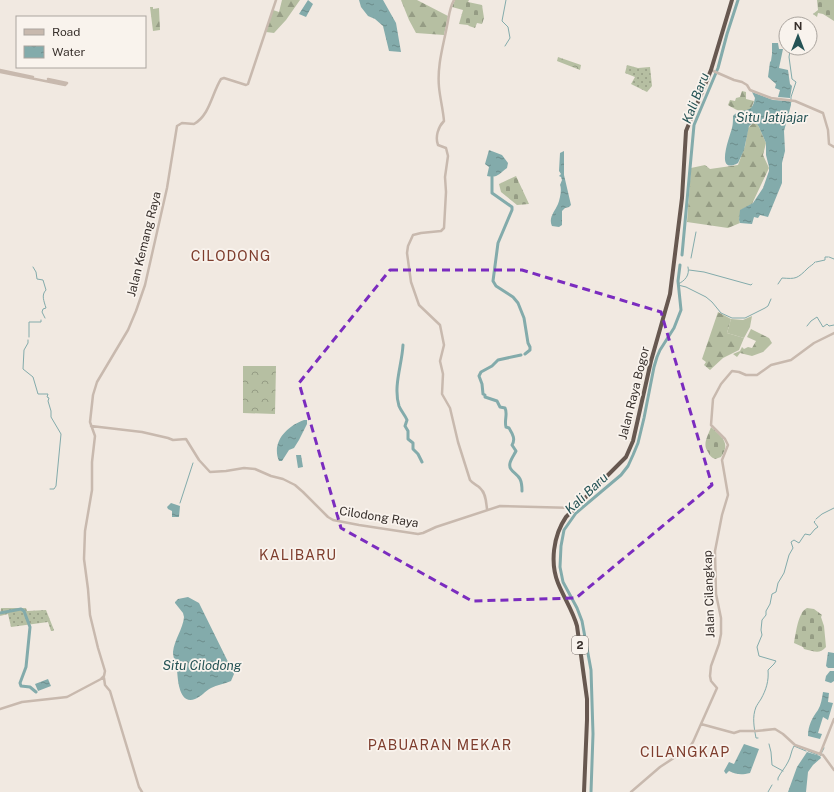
<svg xmlns="http://www.w3.org/2000/svg" width="834" height="792" font-family="'Public Sans',sans-serif">
	<style>
		.grass { fill: url(#grass-dots) }
		.forest { fill: url(#forest-firs) }
		.cemetery { fill: url(#cemetery-stones) }
		.park { fill: url(#park-crowns) }
		.pitch { fill: #b6bfa2 }
		.water { fill: url(#water-ripples) }
		.lines { fill: none; stroke-linecap: round; stroke-linejoin: round }
		.stream { stroke: #83abab; stroke-width: 1 }
		.river { stroke: #83abab; stroke-width: 3 }
		.tertiary { stroke: #c8b9ae; stroke-width: 2.5 }
		.trunk { stroke: #675850; stroke-width: 4 }
		.marked { fill: none; stroke: #7b2cbf; stroke-width: 3; stroke-dasharray: 8 5; stroke-linejoin: round }
		.labels { text-anchor: middle; stroke-width: 3.5; stroke-linejoin: round; paint-order: stroke }
		.shield { fill: #f9f3ed; stroke: #716a65; stroke-width: 1 }
		.shield-label { font-size: 11px; font-weight: bold; fill: #372f2b }
		.street-label { font-size: 12px; fill: #372f2b; stroke: #f9f3ed }
		.water-label { font-size: 13px; font-style: italic; fill: #255355; stroke: #f9f3ed }
		.quarter-label { font-size: 14px; letter-spacing: 1px; fill: #7e3d2d; stroke: #f9f3ed }
	</style>
	<defs>
		<pattern id="grass-dots" width="8" height="8" patternUnits="userSpaceOnUse"><rect width="8" height="8" fill="#b6bfa2"/><path d="M2 2h.1M6 6h.1" fill="none" stroke="#959c84" stroke-width="1.8" stroke-linecap="round"/></pattern>
		<pattern id="forest-firs" width="22" height="20" patternUnits="userSpaceOnUse"><rect width="22" height="20" fill="#b6bfa2"/><path d="M5 1l3.5 6h-7zM16 11l3.5 6h-7z" fill="#959c84"/></pattern>
		<pattern id="cemetery-stones" width="16" height="16" patternUnits="userSpaceOnUse"><rect width="16" height="16" fill="#b6bfa2"/><path d="M2 7V4a2 2 0 0 1 4 0v3zM10 15v-3a2 2 0 0 1 4 0v3z" fill="#959c84"/></pattern>
		<pattern id="park-crowns" width="20" height="18" patternUnits="userSpaceOnUse"><rect width="20" height="18" fill="#b6bfa2"/><path d="M2 6a3 3 0 1 1 6 0M12 15a3 3 0 1 1 6 0" fill="none" stroke="#959c84"/></pattern>
		<pattern id="water-ripples" width="26" height="14" patternUnits="userSpaceOnUse"><rect width="26" height="14" fill="#83abab"/><path d="M2 4q2-2 4 0t4 0M15 11q2-2 4 0t4 0" fill="none" stroke="#6c8c8b"/></pattern>
	</defs>
	<rect width="100%" height="100%" fill="#f1e9e1"/>
	<path class="grass" d="M 627,65 L 638,68 L 650,67 L 652,86 L 647,92 L 631,84 L 635,77 L 625,73 Z
		M 1,608 L 26,608 L 27,611 L 46,610 L 54,630 L 53,631 L 51,631 L 48,622 L 11,627 L 8,614 L 0,616 Z"/>
	<path class="forest" d="M 282,0 L 300,0 L 286,20 L 274,33 L 266,32 L 273,10 L 279,12 Z
		M 401,0 L 417,0 L 448,16 L 444,35 L 416,33 L 409,20 Z
		M 150,7 L 153,7 L 153,9 L 159,8 L 160,30 L 153,31 Z
		M 742,91 L 746,92 L 746,99 L 754,101 L 751,109 C 741,113 736,110 728,105 L 730,100 L 735,101 L 736,98 L 740,97 Z
		M 753,123 L 757,124 L 759,127 L 766,143 L 763,155 L 769,168 L 752,204 L 741,210 L 739,220 L 740,223 L 728,228 L 687,222 L 691,168 L 705,165 L 710,169 L 738,165 L 745,146 L 748,128 Z
		M 718,312 L 731,319 L 727,333 L 744,338 L 739,350 L 723,358 L 710,370 L 704,365 L 706,362 L 702,359 Z
		M 751,329 L 769,338 L 772,343 L 763,352 L 752,356 L 740,353 L 737,357 L 733,354 L 740,351 L 742,347 L 744,349 L 748,347 L 752,348 L 756,341 L 747,337 Z"/>
	<path class="cemetery" d="M 455,0 L 469,0 L 468,2 L 482,5 L 484,18 L 482,24 L 477,23 L 475,28 L 469,26 L 468,25 L 459,24 L 463,10 L 452,7 Z
		M 817,0 L 834,0 L 834,21 L 823,14 L 818,13 L 817,17 L 813,14 L 818,10 Z
		M 516,176 L 529,204 L 517,205 L 501,192 L 499,184 Z
		M 711,427 C 722,437 731,443 721,457 L 715,459 C 711,457 710,456 708,452 C 702,444 708,436 711,427 Z
		M 807,608 L 814,609 L 822,615 L 821,617 L 824,626 L 826,647 C 819,655 814,651 804,649 L 803,647 L 794,643 C 796,633 798,612 807,608 Z"/>
	<path class="park" d="M 558,57 L 581,65 L 580,70 L 557,61 Z
		M 243,366 L 276,366 L 275,414 L 243,413 Z"/>
	<path class="pitch" d="M 752,316 L 750,327 L 744,338 L 727,333 L 731,319 L 743,320 Z"/>
	<path class="water" d="M 308,0 L 313,4 L 306,17 L 299,14 Z
		M 359,0 L 383,0 L 396,23 L 401,52 L 389,51 L 383,26 L 375,19 L 368,16 L 361,7 Z
		M 772,43 L 778,43 L 779,49 L 783,49 L 779,68 L 788,70 L 790,84 L 792,86 L 790,98 L 778,97 L 780,90 L 775,88 L 776,84 L 768,77 L 770,62 L 771,61 L 772,54 Z
		M 752,92 L 773,100 L 789,101 L 791,102 L 791,105 L 784,131 L 785,151 L 782,163 L 782,183 L 768,217 L 760,215 L 758,218 L 754,217 L 752,224 L 740,223 L 739,220 L 740,210 L 753,203 L 763,188 L 769,171 L 769,167 L 766,155 L 766,143 L 759,127 L 757,124 L 753,123 L 749,126 L 744,150 L 738,163 C 714,176 730,136 732,128 C 733,124 733,120 733,116 C 743,106 752,116 755,98 Z
		M 489,150 L 502,155 L 508,163 L 507,168 C 500,173 497,179 487,176 L 489,167 L 485,164 Z
		M 564,151 L 564,175 L 571,205 L 569,207 L 565,208 L 562,211 L 562,225 L 559,227 L 552,226 C 548,218 555,211 558,204 C 560,199 562,189 560,185 L 562,180 L 561,177 L 559,176 L 561,174 L 559,171 L 560,153 Z
		M 304,420 L 307,420 L 307,424 L 299,440 L 294,448 L 289,450 L 282,461 L 279,461 C 271,442 287,426 304,420 Z
		M 296,455 L 301,455 L 303,467 L 298,468 Z
		M 171,503 L 180,506 L 179,517 L 172,517 L 172,511 L 168,509 L 167,507 Z
		M 188,597 L 199,603 L 234,674 L 231,681 C 224,684 217,685 211,688 C 205,691 201,697 195,699 C 179,705 178,680 177,670 C 177,664 173,659 173,652 C 174,640 183,629 184,617 L 183,613 L 175,603 L 175,602 L 178,599 Z
		M 828,652 L 834,653 L 834,668 L 828,668 L 826,666 Z
		M 830,671 L 834,671 L 834,681 L 831,683 L 825,681 L 826,676 Z
		M 48,679 L 51,686 L 38,691 L 35,684 Z
		M 823,692 L 829,693 L 828,702 L 833,703 L 828,720 L 823,717 L 818,733 L 822,734 L 820,739 L 808,736 C 808,726 812,718 818,710 C 821,705 822,698 823,692 Z
		M 744,744 L 759,749 L 750,773 C 742,775 737,775 729,771 L 726,774 L 724,771 L 729,762 L 734,764 Z
		M 807,752 L 820,756 L 821,758 L 813,765 L 808,772 L 806,792 L 788,792 L 797,767 Z"/>
	<g class="lines">
		<path class="stream" d="M 505,46 L 510,38 L 508,27 L 502,21 L 506,0
			M 790,51 L 789,57 L 792,79 L 796,82 L 791,97 L 791,102
			M 829,257 L 834,259
			M 691,258 L 696,232
			M 816,262 L 825,260 L 825,257 L 828,257
			M 33,267 L 36,272 L 37,279 L 43,280 L 46,290 C 41,295 44,301 46,308 L 43,309 L 42,312 L 45,318
			M 689,270 L 704,272 L 751,285 L 752,284
			M 678,284 C 685,281 690,275 688,267
			M 778,284 L 782,278 C 796,279 797,279 808,268 C 810,266 813,265 815,262
			M 678,285 L 686,287 L 706,297 L 712,302 L 721,313 L 732,318 L 745,318 L 765,308 L 768,306 L 771,299
			M 807,326 L 811,321 L 817,317 L 823,327 L 827,324 L 829,326 L 834,325
			M 29,337 L 29,322 L 41,322 L 41,320
			M 28,340 L 28,343 L 24,350 L 23,369 L 33,377 L 38,394 L 48,394 L 47,397 L 49,398 L 48,401 L 51,411 L 51,417 L 61,434 L 56,486 L 54,489 L 50,489
			M 180,503 L 193,463
			M 816,519 L 822,514 L 834,508
			M 758,738 L 756,738 C 754,727 752,717 756,707 C 757,705 759,702 761,699 C 766,690 769,681 768,670 L 774,664 L 776,661 L 759,656 L 757,647 L 762,635 L 761,630 L 762,620 L 766,615 L 766,611 L 770,604 L 772,594 L 776,592 L 778,583 L 784,573 L 789,555 L 793,548 L 791,542 L 794,540 L 799,543 L 805,534 L 810,535 L 815,529 L 818,527 L 814,522 L 815,521
			M 769,744 L 771,752 L 772,765 L 783,771
			M 808,751 L 818,755
			M 820,756 L 824,748
			M 778,780 L 778,778 C 781,772 785,768 788,762 C 791,757 791,751 794,746 L 806,751
			M 768,792 L 772,785"/>
		<path class="river" d="M 492,177 L 492,193 L 512,207 L 512,210 L 498,243 L 493,281 L 496,286 L 513,297 L 518,303 L 524,318 L 528,343 L 530,347 L 530,350 L 525,354
			M 682,255 L 694,125 L 718,68 L 727,34 L 738,0
			M 403,345 C 402,365 393,386 399,406 C 401,411 405,415 407,420 L 405,426 L 408,431 L 408,439 L 413,443 L 413,449 L 418,454 L 422,462
			M 521,355 L 498,360 L 492,366 L 481,372 L 479,376 L 482,384 L 483,394 L 485,395 L 485,397 L 497,401 L 500,407 L 505,408 C 508,414 504,420 506,427 L 509,428 C 512,433 516,439 512,445 L 516,451 C 514,455 511,459 510,463 C 508,471 517,473 520,479 C 522,483 522,487 522,491
			M 0,613 L 21,609 L 24,611 L 30,627 L 26,667 L 20,683 L 21,686 L 30,687 L 36,692
			M 591,792 L 593,734 L 591,670 L 582,621 L 577,608 L 563,582 L 560,567 L 561,546 L 564,530 L 576,513 L 621,475 L 628,466 L 633,455 L 638,443 L 644,418 L 654,367 L 657,357 L 660,350 L 674,328 L 681,310 L 678,281 L 680,265"/>
		<path class="tertiary" d="M 454,0 C 449,9 449,17 447,26 C 443,47 437,66 439,87 C 440,98 443,109 444,121 C 438,127 435,137 438,145 L 446,148 L 448,156 L 445,177 L 446,192 L 444,228 L 441,231 L 421,233 L 413,235 L 408,246 L 407,253 L 411,282 L 419,305 L 440,325 L 444,345 L 440,361 L 443,374 L 442,394 L 450,408 L 458,442 L 470,480 C 473,484 477,485 480,488 C 486,493 486,502 487,509
			M 0,70 L 33,77
			M 711,70 L 734,80 L 742,82 L 747,85 L 750,90 L 771,98 L 795,101 L 823,113 L 828,130 L 829,144 L 834,147
			M 0,72 L 65,85 L 67,83
			M 48,79 L 67,83
			M 91,426 L 142,432 L 168,438 L 173,440 L 186,439 L 199,460 L 210,472 L 226,471 L 244,468 L 255,469 L 271,476 L 283,479 L 295,485 L 303,492 L 328,517 L 333,520 L 359,525 L 418,534 L 423,533 L 436,527 L 500,506 L 575,508
			M 104,678 L 105,685 L 110,691 L 139,787 L 142,792
			M 0,709 L 22,702 L 67,697 L 101,679 L 104,676 L 105,671 L 98,648 L 90,615 L 88,589 L 84,559 L 85,531 L 92,490 L 92,462 L 95,436 L 90,422 L 93,395 L 97,382 L 128,330 L 136,311 L 145,285 L 167,188 L 177,126 L 182,123 L 194,124 C 210,115 212,93 221,79 L 224,78 L 246,85 L 248,84 L 276,0
			M 701,724 L 734,733 L 740,731 L 756,731 L 775,729 L 783,734 L 795,745 L 823,755 L 834,770
			M 820,754 L 834,719
			M 631,792 L 660,767 L 689,748 L 693,742 L 717,688 L 711,681 L 710,676 L 711,666 L 719,644 L 721,634 L 721,618 L 716,594 L 715,551 L 722,515 L 728,495 L 722,460 L 728,445 L 725,439 L 711,425 L 713,399 L 721,384 L 732,371 L 739,372 L 746,375 L 757,375 L 771,365 L 791,360 L 814,343 L 834,333"/>
		<path class="trunk" d="M 584,792 L 587,720 L 587,699 L 577,626 C 573,611 564,598 558,583 C 550,563 553,536 566,517 L 626,457 L 633,441 L 651,361 L 670,294 L 682,198 L 686,131 L 711,70 L 732,0"/>
	</g>
	<path class="marked" d="M 390,270 L 522,270 L 661,312 L 712,485 L 576,598 L 472,601 L 341,528 L 299,383 Z"/>
	<g class="labels">
		<rect class="shield" x="572" y="636" width="16" height="18" rx="3"/>
		<g class="shield-label">
			<text x="580" y="649">2</text>
		</g>
		<g class="street-label">
			<text transform="translate(144 244) rotate(-76)" y="4">Jalan Kemang Raya</text>
			<text transform="translate(634 393) rotate(-76)" y="4">Jalan Raya Bogor</text>
			<text transform="translate(379 517) rotate(9)" y="4">Cilodong Raya</text>
			<text transform="translate(709 594) rotate(-92)" y="4">Jalan Cilangkap</text>
		</g>
		<g class="water-label">
			<text transform="translate(695 98) rotate(-69)" y="5">Kali Baru</text>
			<text x="772" y="122">Situ Jatijajar</text>
			<text transform="translate(586 493) rotate(-43)" y="5">Kali Baru</text>
			<text x="202" y="670">Situ Cilodong</text>
		</g>
		<g class="quarter-label">
			<text x="231" y="261">CILODONG</text>
			<text x="298" y="560">KALIBARU</text>
			<text x="440" y="750">PABUARAN MEKAR</text>
			<text x="685" y="757">CILANGKAP</text>
		</g>
	</g>
	<rect x="16" y="16" width="130" height="52" fill="#f9f3ed" stroke="#aba59f"/>
	<rect x="24" y="29" width="20" height="6" fill="#c8b9ae" stroke="#aba59f"/>
	<text x="52" y="36" font-size="12" fill="#372f2b">Road</text>
	<rect x="24" y="46" width="20" height="12" fill="url(#water-ripples)" stroke="#aba59f"/>
	<text x="52" y="56" font-size="12" fill="#372f2b">Water</text>
	<g transform="translate(798 36)"><circle r="19" fill="#f9f3ed" stroke="#aba59f"/>
	<path d="M0-3L7 15L0 10L-7 15Z" fill="#255355"/>
	<text y="-6" font-size="11" font-weight="bold" text-anchor="middle" fill="#372f2b">N</text>
	</g>
</svg>
